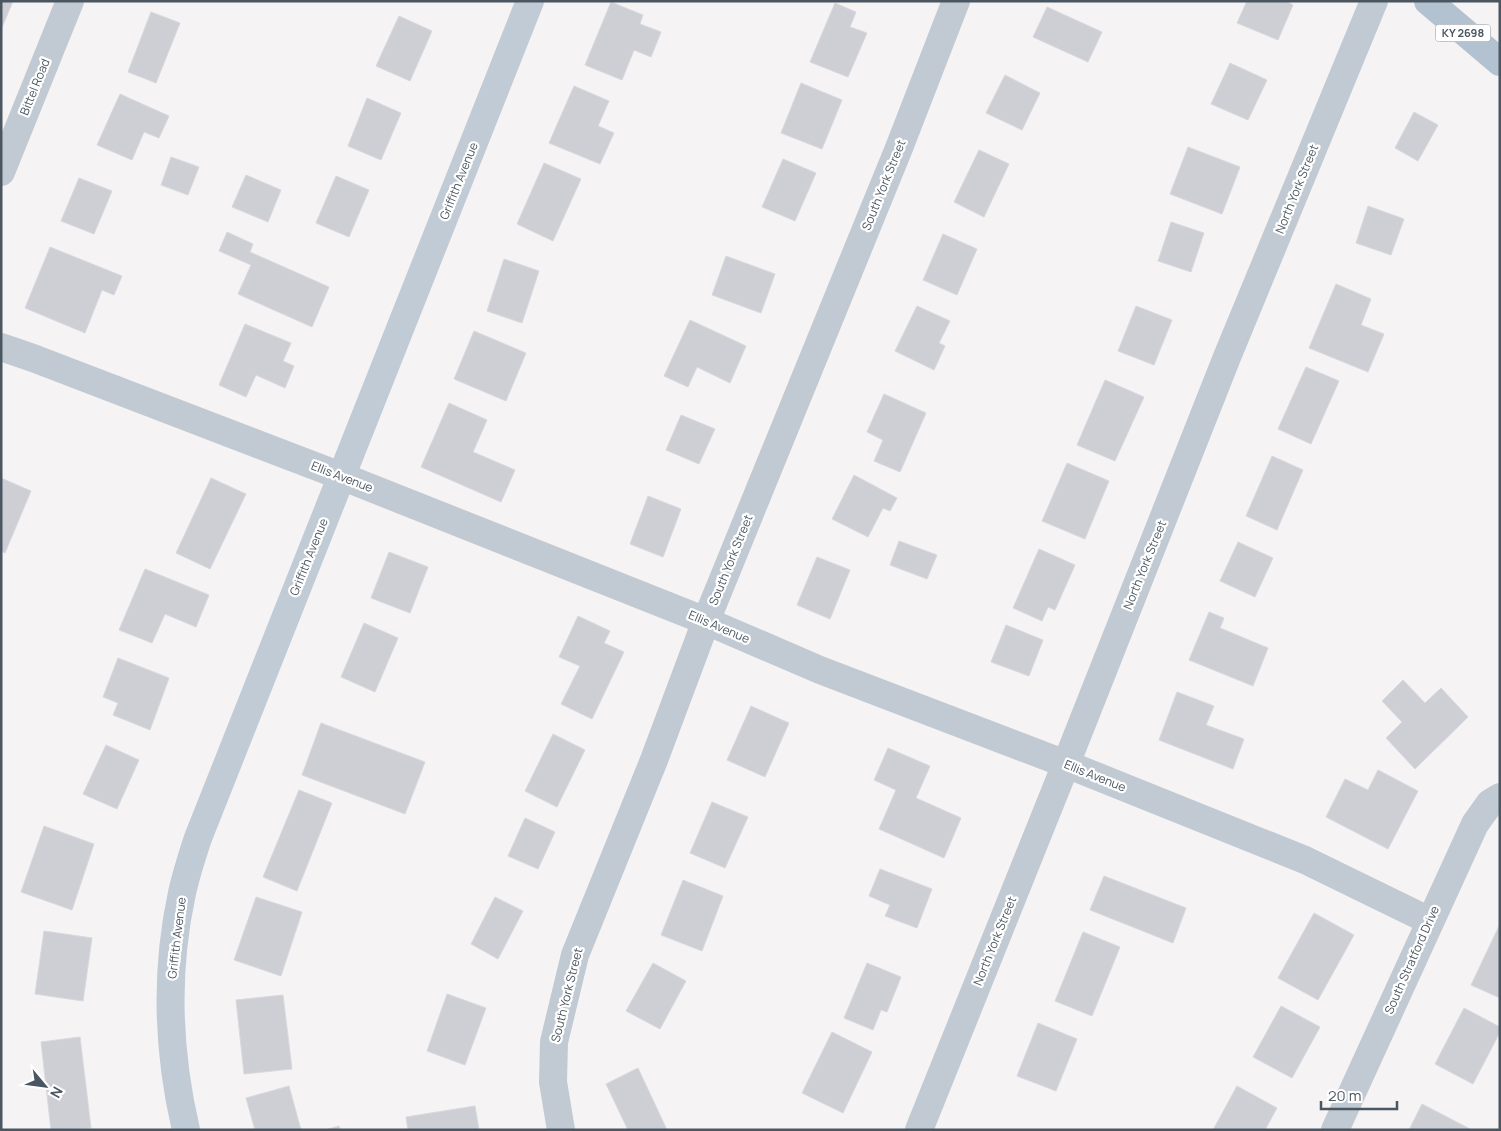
<svg xmlns="http://www.w3.org/2000/svg" width="1501" height="1131" font-family="Manrope,sans-serif">
	<style>
		.building { fill: #cdcfd5; stroke: #d7d9de }
		.lines { fill: none; stroke-linecap: round; stroke-linejoin: round }
		.street { stroke: #c1cad2; stroke-width: 28 }
		.secondary { stroke: #c1cbd6; stroke-width: 28 }
		.primary { stroke: #b3c2d1; stroke-width: 28 }
		.labels { text-anchor: middle; stroke-width: 4.5; stroke-linejoin: round; paint-order: stroke }
		.shield { fill: #fff; stroke: #808990; stroke-width: 1 }
		.shield-label { font-size: 11px; font-weight: bold; fill: #4a5661 }
		.street-label { font-size: 12px; fill: #4a5661; stroke: #fff }
	</style>
	<rect width="100%" height="100%" fill="#f5f3f3"/>
	<path class="building" d="M 1,1 L 13,1 L 1,30 Z
		M 1247,1 L 1286,1 L 1293,5 L 1278,40 L 1237,23 Z
		M 611,2 L 643,15 L 640,24 L 661,32 L 651,57 L 634,50 L 622,80 L 585,65 Z
		M 835,3 L 856,12 L 850,27 L 867,33 L 848,77 L 810,62 Z
		M 1047,7 L 1102,32 L 1088,62 L 1033,37 Z
		M 151,12 L 180,23 L 156,83 L 128,72 Z
		M 399,16 L 432,31 L 410,81 L 376,66 Z
		M 1230,63 L 1267,80 L 1248,120 L 1211,104 Z
		M 1005,75 L 1040,93 L 1022,130 L 986,113 Z
		M 801,83 L 842,100 L 822,149 L 781,133 Z
		M 574,86 L 609,101 L 598,126 L 614,133 L 600,164 L 549,143 Z
		M 120,94 L 169,116 L 159,138 L 144,132 L 132,160 L 97,145 Z
		M 367,98 L 401,113 L 381,160 L 348,146 Z
		M 1414,112 L 1438,125 L 1418,161 L 1395,148 Z
		M 1188,147 L 1240,167 L 1222,214 L 1170,194 Z
		M 979,150 L 1009,164 L 984,217 L 954,202 Z
		M 171,157 L 199,167 L 188,195 L 161,185 Z
		M 783,159 L 816,173 L 795,221 L 762,207 Z
		M 544,163 L 581,179 L 553,241 L 517,224 Z
		M 246,175 L 281,190 L 268,222 L 232,207 Z
		M 336,176 L 369,190 L 349,237 L 316,223 Z
		M 79,178 L 112,191 L 94,234 L 61,221 Z
		M 1368,206 L 1404,219 L 1391,255 L 1356,243 Z
		M 1171,222 L 1204,233 L 1191,272 L 1158,261 Z
		M 227,232 L 253,244 L 250,252 L 329,287 L 312,327 L 238,294 L 251,265 L 219,251 Z
		M 943,234 L 977,249 L 957,295 L 923,280 Z
		M 50,247 L 122,276 L 114,295 L 102,290 L 85,333 L 25,308 Z
		M 726,256 L 775,274 L 761,313 L 712,295 Z
		M 504,259 L 539,271 L 522,323 L 487,311 Z
		M 1336,284 L 1371,299 L 1361,325 L 1384,334 L 1368,372 L 1309,348 Z
		M 917,306 L 950,321 L 939,343 L 945,346 L 934,370 L 895,351 Z
		M 1136,306 L 1172,320 L 1154,365 L 1118,351 Z
		M 690,320 L 746,346 L 730,383 L 697,367 L 688,387 L 664,376 Z
		M 245,324 L 291,343 L 283,361 L 294,366 L 285,388 L 256,375 L 246,397 L 219,385 Z
		M 474,331 L 526,353 L 506,401 L 454,379 Z
		M 1306,367 L 1339,381 L 1311,444 L 1278,429 Z
		M 1105,380 L 1144,397 L 1115,461 L 1077,445 Z
		M 884,394 L 926,413 L 900,472 L 874,461 L 883,440 L 867,432 Z
		M 449,403 L 487,420 L 473,452 L 515,470 L 501,502 L 421,467 Z
		M 681,415 L 715,429 L 699,464 L 666,450 Z
		M 1272,456 L 1303,470 L 1277,530 L 1246,516 Z
		M 1067,463 L 1109,481 L 1085,539 L 1042,521 Z
		M 854,475 L 897,498 L 890,511 L 883,508 L 868,537 L 832,519 Z
		M 1,478 L 31,491 L 5,553 L 1,551 Z
		M 211,478 L 246,494 L 210,569 L 176,553 Z
		M 648,496 L 681,509 L 663,557 L 630,544 Z
		M 899,541 L 937,555 L 927,579 L 890,565 Z
		M 1238,542 L 1273,558 L 1255,597 L 1220,581 Z
		M 1039,549 L 1075,565 L 1055,610 L 1048,607 L 1042,621 L 1013,608 Z
		M 389,552 L 428,567 L 410,613 L 371,598 Z
		M 817,557 L 850,570 L 830,619 L 797,605 Z
		M 145,569 L 209,595 L 196,627 L 165,614 L 152,643 L 119,630 Z
		M 1209,612 L 1224,618 L 1220,628 L 1268,648 L 1253,686 L 1189,660 Z
		M 578,616 L 610,631 L 604,643 L 624,652 L 592,719 L 561,704 L 580,666 L 559,657 Z
		M 364,623 L 398,638 L 375,692 L 341,677 Z
		M 1006,625 L 1043,640 L 1029,676 L 991,662 Z
		M 118,658 L 169,678 L 150,730 L 113,715 L 118,703 L 103,697 Z
		M 1403,680 L 1425,703 L 1441,688 L 1468,717 L 1415,769 L 1386,738 L 1402,722 L 1382,701 Z
		M 1177,692 L 1214,706 L 1206,725 L 1244,739 L 1233,769 L 1159,740 Z
		M 751,706 L 789,723 L 765,777 L 727,760 Z
		M 321,723 L 425,762 L 405,814 L 302,775 Z
		M 553,734 L 585,750 L 557,807 L 525,791 Z
		M 106,745 L 139,760 L 117,809 L 83,794 Z
		M 888,748 L 930,766 L 916,798 L 961,818 L 944,858 L 879,829 L 896,790 L 874,780 Z
		M 1378,770 L 1418,791 L 1388,849 L 1326,817 L 1345,779 L 1368,790 Z
		M 299,790 L 332,803 L 297,891 L 263,877 Z
		M 712,802 L 748,817 L 725,868 L 690,853 Z
		M 525,818 L 555,832 L 538,869 L 508,856 Z
		M 44,826 L 94,844 L 72,910 L 21,892 Z
		M 880,869 L 932,889 L 917,928 L 885,916 L 890,905 L 869,896 Z
		M 1104,876 L 1186,908 L 1173,943 L 1090,910 Z
		M 683,880 L 723,896 L 702,951 L 661,935 Z
		M 256,897 L 302,912 L 281,976 L 234,960 Z
		M 495,897 L 523,911 L 498,959 L 471,944 Z
		M 1314,913 L 1354,935 L 1318,1000 L 1278,978 Z
		M 1500,924 L 1500,998 L 1471,985 Z
		M 44,931 L 92,938 L 83,1001 L 35,994 Z
		M 1083,932 L 1120,947 L 1092,1016 L 1055,1001 Z
		M 653,963 L 686,981 L 660,1029 L 626,1011 Z
		M 867,963 L 901,977 L 887,1012 L 881,1010 L 873,1030 L 844,1018 Z
		M 447,994 L 486,1008 L 465,1065 L 427,1051 Z
		M 283,995 L 292,1069 L 244,1074 L 236,1000 Z
		M 1281,1006 L 1320,1027 L 1292,1078 L 1253,1057 Z
		M 1464,1008 L 1500,1027 L 1500,1032 L 1473,1084 L 1435,1064 Z
		M 1038,1023 L 1077,1039 L 1056,1091 L 1017,1076 Z
		M 832,1032 L 872,1052 L 843,1113 L 802,1093 Z
		M 80,1037 L 91,1128 L 51,1130 L 41,1042 Z
		M 638,1068 L 667,1130 L 628,1130 L 606,1084 Z
		M 289,1086 L 301,1130 L 255,1130 L 246,1098 Z
		M 1237,1086 L 1277,1108 L 1265,1130 L 1213,1130 Z
		M 1422,1104 L 1472,1130 L 1409,1130 Z
		M 475,1106 L 479,1130 L 408,1130 L 406,1117 Z
		M 339,1126 L 340,1130 L 325,1130 Z"/>
	<g class="lines">
		<path class="street" d="M 1,172 L 70,1
			M 1,347 L 33,358 L 341,476 L 706,621 L 820,670 L 1066,764 L 1305,860 L 1430,921
			M 561,1130 L 553,1082 L 554,1042 L 575,955 L 654,760 L 706,621 L 899,148 L 956,1
			M 919,1130 L 1066,764 L 1227,357 L 1374,1
			M 1335,1130 L 1475,824 L 1490,803 L 1500,797"/>
		<path class="secondary" d="M 186,1130 C 168,1053 165,971 182,893 C 186,875 192,856 198,838 L 530,1"/>
		<path class="primary" d="M 1428,1 L 1500,62"/>
	</g>
	<g class="labels">
		<rect class="shield" x="1435.5" y="24.5" width="55" height="17" rx="4"/>
		<g class="shield-label">
			<text x="1463" y="37">KY 2698</text>
		</g>
		<g class="street-label">
			<text transform="translate(35 87) rotate(-68)" y="4">Bittel Road</text>
			<text transform="translate(459 181) rotate(-68)" y="4">Griffith Avenue</text>
			<text transform="translate(884 185) rotate(-68)" y="4">South York Street</text>
			<text transform="translate(1297 189) rotate(-68)" y="4">North York Street</text>
			<text transform="translate(342 477) rotate(21)" y="4">Ellis Avenue</text>
			<text transform="translate(309 557) rotate(-68)" y="4">Griffith Avenue</text>
			<text transform="translate(731 560) rotate(-68)" y="4">South York Street</text>
			<text transform="translate(1145 565) rotate(-68)" y="4">North York Street</text>
			<text transform="translate(719 627) rotate(23)" y="4">Ellis Avenue</text>
			<text transform="translate(1095 776) rotate(22)" y="4">Ellis Avenue</text>
			<text transform="translate(177 938) rotate(-83)" y="4">Griffith Avenue</text>
			<text transform="translate(995 941) rotate(-68)" y="4">North York Street</text>
			<text transform="translate(1412 960) rotate(-66)" y="4">South Stratford Drive</text>
			<text transform="translate(567 995) rotate(-76)" y="4">South York Street</text>
		</g>
	</g>
	<rect width="1501" height="1131" fill="none" stroke="#4a5661" stroke-width="5"/>
	<g transform="translate(45 1086) rotate(119)" stroke="#ffffff" stroke-width="4" paint-order="stroke">
	<path d="M0-4L9 19L0 12L-9 19Z" fill="#4a5661"/>
	<text y="-8" font-size="14" font-weight="bold" text-anchor="middle" fill="#4a5661">N</text>
	</g>
	<path d="M1321 1101v8h76v-8" fill="none" stroke="#4a5661" stroke-width="2.5"/>
	<text x="1328" y="1101" font-size="15" fill="#4a5661" stroke="#ffffff" stroke-width="4" paint-order="stroke">20 m</text>
</svg>
